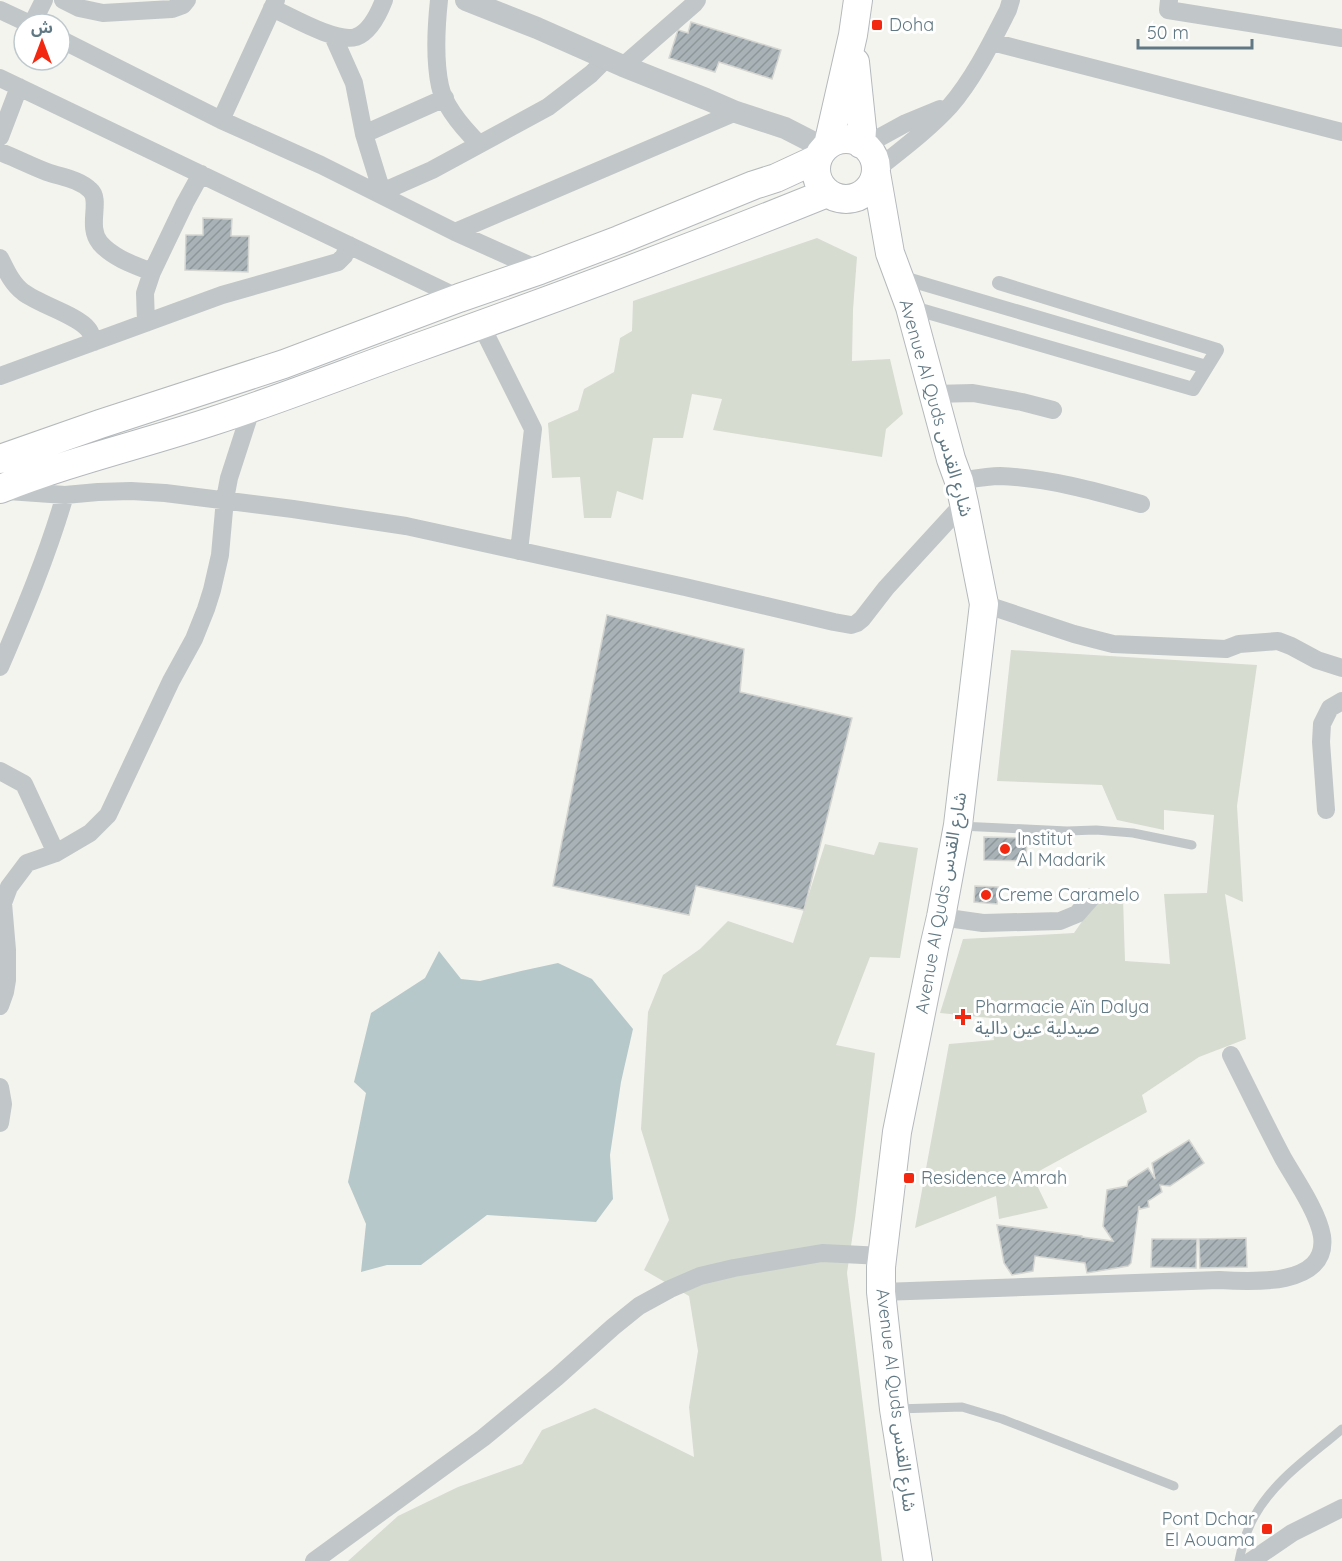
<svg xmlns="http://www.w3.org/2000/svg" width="1342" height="1561" font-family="Quicksand,'Noto Sans Arabic',sans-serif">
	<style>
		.green { fill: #d6dcd0 }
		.water { fill: #b7c8ca }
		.building { fill: url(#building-hatch); stroke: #d5d5d2; stroke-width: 1.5 }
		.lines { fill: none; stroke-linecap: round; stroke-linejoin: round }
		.primary-casing { stroke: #b4b9bc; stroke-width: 30 }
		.service { stroke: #c1c6c8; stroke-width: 9 }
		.pedestrian { stroke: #c1c6c8; stroke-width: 14 }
		.minor { stroke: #c1c6c8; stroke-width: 18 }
		.tertiary { stroke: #c1c6c8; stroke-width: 22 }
		.primary { stroke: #fff; stroke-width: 28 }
		.poi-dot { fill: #f22811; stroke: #fff; stroke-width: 2 }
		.labels { text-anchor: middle; stroke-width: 6; stroke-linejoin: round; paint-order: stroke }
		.poi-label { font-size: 18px; fill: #607883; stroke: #fff; text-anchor: start }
		.street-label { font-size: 18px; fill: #607883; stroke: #fff }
	</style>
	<defs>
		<pattern id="building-hatch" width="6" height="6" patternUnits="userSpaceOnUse" patternTransform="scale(1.5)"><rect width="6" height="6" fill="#a9b3b7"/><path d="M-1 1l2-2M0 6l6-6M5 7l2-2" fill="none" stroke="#8d969a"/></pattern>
	</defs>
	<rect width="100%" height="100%" fill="#f4f4ef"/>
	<path class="green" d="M 817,238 L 857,257 L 853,310 L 852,361 L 890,359 L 903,414 L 886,429 L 882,457 L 713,430 L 722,399 L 692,394 L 683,438 L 653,438 L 643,500 L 617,491 L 611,518 L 584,518 L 580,477 L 552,478 L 548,423 L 578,410 L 584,389 L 614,372 L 620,338 L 632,331 L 633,301 Z
		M 1011,650 L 1257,665 L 1237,806 L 1243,902 L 1225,894 L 1246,1039 L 1199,1057 L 1142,1095 L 1147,1112 L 1032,1175 L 1048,1208 L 999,1219 L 996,1196 L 915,1228 L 949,1044 L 994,1040 L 990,1018 L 940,1013 L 963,939 L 1074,933 L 1099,897 L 1123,897 L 1125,961 L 1170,964 L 1164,894 L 1207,893 L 1214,815 L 1164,810 L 1164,830 L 1117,820 L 1102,785 L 997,781 Z
		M 879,842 L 918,848 L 900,958 L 870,957 L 836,1045 L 875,1053 L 855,1219 L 847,1273 L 882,1561 L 348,1561 L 398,1516 L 458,1487 L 522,1464 L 542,1430 L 595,1408 L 694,1457 L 689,1407 L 698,1351 L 689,1296 L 644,1270 L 669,1220 L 641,1129 L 648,1012 L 663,975 L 700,949 L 728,921 L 793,943 L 825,844 L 874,855 Z"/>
	<path class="water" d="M 439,951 L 461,979 L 480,981 L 521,971 L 558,963 L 592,979 L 633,1029 L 621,1082 L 610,1155 L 613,1199 L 596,1222 L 487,1215 L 421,1265 L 387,1265 L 361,1272 L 366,1224 L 348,1182 L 366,1093 L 354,1082 L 371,1013 L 425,978 Z"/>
	<path class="building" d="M 691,22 L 781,50 L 772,79 L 719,62 L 715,72 L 669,58 L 678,30 L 688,33 Z
		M 203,218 L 232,219 L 231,236 L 249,236 L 248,272 L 185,270 L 186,235 L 203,235 Z
		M 607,615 L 744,649 L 740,692 L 852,718 L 804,910 L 696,886 L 689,915 L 553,886 Z
		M 984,837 L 1027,838 L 1026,861 L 984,860 Z
		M 975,886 L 998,887 L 997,904 L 974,902 Z
		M 1189,1140 L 1204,1163 L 1170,1186 L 1160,1185 L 1162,1192 L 1148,1201 L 1149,1207 L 1140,1209 L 1139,1206 L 1131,1263 L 1128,1266 L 1087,1273 L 1085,1263 L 1035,1256 L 1033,1271 L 1012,1275 L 1004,1263 L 997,1225 L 1082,1236 L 1082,1237 L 1113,1241 L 1103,1226 L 1107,1190 L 1127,1186 L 1128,1181 L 1148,1168 L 1155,1179 L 1152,1163 Z
		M 1246,1238 L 1247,1267 L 1200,1268 L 1199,1239 Z
		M 1152,1239 L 1197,1239 L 1196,1268 L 1151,1267 Z"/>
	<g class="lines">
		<g class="primary-casing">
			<path id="primary" d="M 855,62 L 862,129 L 861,144
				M816 169a30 30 0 1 1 60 0a30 30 0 1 1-60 0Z
				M 828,145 L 853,35 L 858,0
				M 876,173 L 890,253 L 910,307 L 951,459 L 959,481 L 964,503 L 984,604 L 958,825 L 941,917 L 935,943 L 897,1132 L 881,1267 L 881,1292 L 894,1409 L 918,1561
				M 0,459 L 100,424 L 284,364 L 459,298 L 540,270 L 619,240 L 754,185 L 776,178 L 817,159
				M 0,489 C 70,461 144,444 216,420 C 283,398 349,372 416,348 C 554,299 691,248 827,193"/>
		</g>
		<path class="service" d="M 960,826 L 1067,831 L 1096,830 L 1133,833 L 1192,845
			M 896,1409 L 962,1407 L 1002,1419 L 1174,1486
			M 1239,1561 C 1242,1546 1246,1531 1254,1517 C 1273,1481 1312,1455 1342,1429"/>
		<path class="pedestrian" d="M 900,277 L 1206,367
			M 910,307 L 1193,389 L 1217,350 L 999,283"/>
		<path class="minor" d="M 63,0 L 79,8 L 103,13 L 172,9 L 183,5 L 187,0
			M 439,0 C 436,28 434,58 440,86 C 444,106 465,130 479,144
			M 1169,0 L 1168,10 L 1342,38
			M 272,8 C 292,17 336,43 356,37 C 370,32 379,13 384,0
			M 0,10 L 30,24
			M 32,24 L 44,0
			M 333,36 L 354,83 L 364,134 L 382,192
			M 60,39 L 221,120 L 321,165 L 455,232 L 540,270
			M 992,42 L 1342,132
			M 623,66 L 694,4 L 697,0
			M 0,78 L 459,298
			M 221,120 L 276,0
			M 364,134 L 445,98
			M 0,137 L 19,87
			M 864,146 L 906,123 L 940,109
			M 0,152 C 16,158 31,166 47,172 C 61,177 79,179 90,190 C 102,200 86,226 100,243 C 113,258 134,265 152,272 L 185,203 L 201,174
			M 876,170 C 901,150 928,130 950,106 C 974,78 991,43 1008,10 L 1011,0
			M 381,194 L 382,192 L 432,170 L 548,107 L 591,74 L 606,59
			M 455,232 L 736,112
			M 0,258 C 6,270 12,284 23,292 C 40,305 77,315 88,329 C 91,332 92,338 94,342
			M 146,323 L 145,293 L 152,272
			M 481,325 L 533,429 L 519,551
			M 0,376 L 222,295 L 338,262 L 344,256 L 349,245
			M 934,394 L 973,393 L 1022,402 L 1053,410
			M 959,481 C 972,479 987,476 1000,476 C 1048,478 1095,491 1141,504
			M 8,491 L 65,495 L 98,492 L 131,491 L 165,493 L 293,509 L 406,526 L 685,587 L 834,622 L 851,625 L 857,623 L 862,619 L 886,588 L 964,503
			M 984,604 L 1074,634 L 1113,644 L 1226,649 L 1239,644 L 1278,641 L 1291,646 L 1317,660 L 1342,668
			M 0,667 C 24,611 48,554 65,495
			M 0,771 L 24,784 L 56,853
			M 1326,810 L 1321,742 L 1322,724 L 1330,708 L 1342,701
			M 941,917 L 983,923 L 1060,921 L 1077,914 L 1092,897
			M 0,1006 L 5,992 L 7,980 L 7,950 L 3,903 L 9,887 L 27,863 L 56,853 L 90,833 L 108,815 L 171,681 L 194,639 L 206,609 L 212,590 L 220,555 L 225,499 L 229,478 L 252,407
			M 0,1087 L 3,1104 L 0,1123
			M 881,1292 L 1219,1280 C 1251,1282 1329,1287 1322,1236 C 1318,1212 1295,1179 1283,1158 C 1265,1124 1248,1089 1231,1055
			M 314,1561 L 483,1438 L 557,1377 L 613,1327 L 639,1306 L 670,1289 L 700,1276 L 734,1268 L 822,1253 L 883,1256
			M 1251,1561 L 1292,1533 L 1342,1508"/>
		<path class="tertiary" d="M 466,0 L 537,28 L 623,66 L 706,99 L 736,112 L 785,128 L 824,148"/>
		<use href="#primary" class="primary"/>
	</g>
	<g class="poi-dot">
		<rect x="871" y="19" width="12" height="12" rx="3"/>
		<circle cx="1005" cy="849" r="6"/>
		<circle cx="986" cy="895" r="6"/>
		<path d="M960 1008h6v6h6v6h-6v6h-6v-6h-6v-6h6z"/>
		<rect x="903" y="1172" width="12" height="12" rx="3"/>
		<rect x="1261" y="1523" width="12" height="12" rx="3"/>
	</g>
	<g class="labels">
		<g class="poi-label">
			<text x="889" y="31">Doha</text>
			<text x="1017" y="845">Institut<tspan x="1017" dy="21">Al Madarik</tspan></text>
			<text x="998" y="901">Creme Caramelo</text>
			<text x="975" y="1013">Pharmacie Aïn Dalya<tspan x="975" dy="21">صيدلية عين دالية</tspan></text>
			<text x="921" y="1184">Residence Amrah</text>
			<text x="1255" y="1525" text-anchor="end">Pont Dchar<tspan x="1255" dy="21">El Aouama</tspan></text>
		</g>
		<g class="street-label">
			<text transform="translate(936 408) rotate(74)" y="6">Avenue Al Quds شارع القدس</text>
			<text transform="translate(941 903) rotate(-80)" y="6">Avenue Al Quds شارع القدس</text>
			<text transform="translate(896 1400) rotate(83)" y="6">Avenue Al Quds شارع القدس</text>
		</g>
	</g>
	<g transform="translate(42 42)"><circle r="28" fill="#ffffff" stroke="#bfc9cd" stroke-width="1.5"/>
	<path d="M0-4.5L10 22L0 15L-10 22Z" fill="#f22811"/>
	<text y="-9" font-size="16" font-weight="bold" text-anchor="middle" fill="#607883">ش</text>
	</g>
	<path d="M1138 39v9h114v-9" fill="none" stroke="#607883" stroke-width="3"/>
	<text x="1147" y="39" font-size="18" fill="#607883" stroke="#ffffff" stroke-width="4.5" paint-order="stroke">50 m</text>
</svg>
